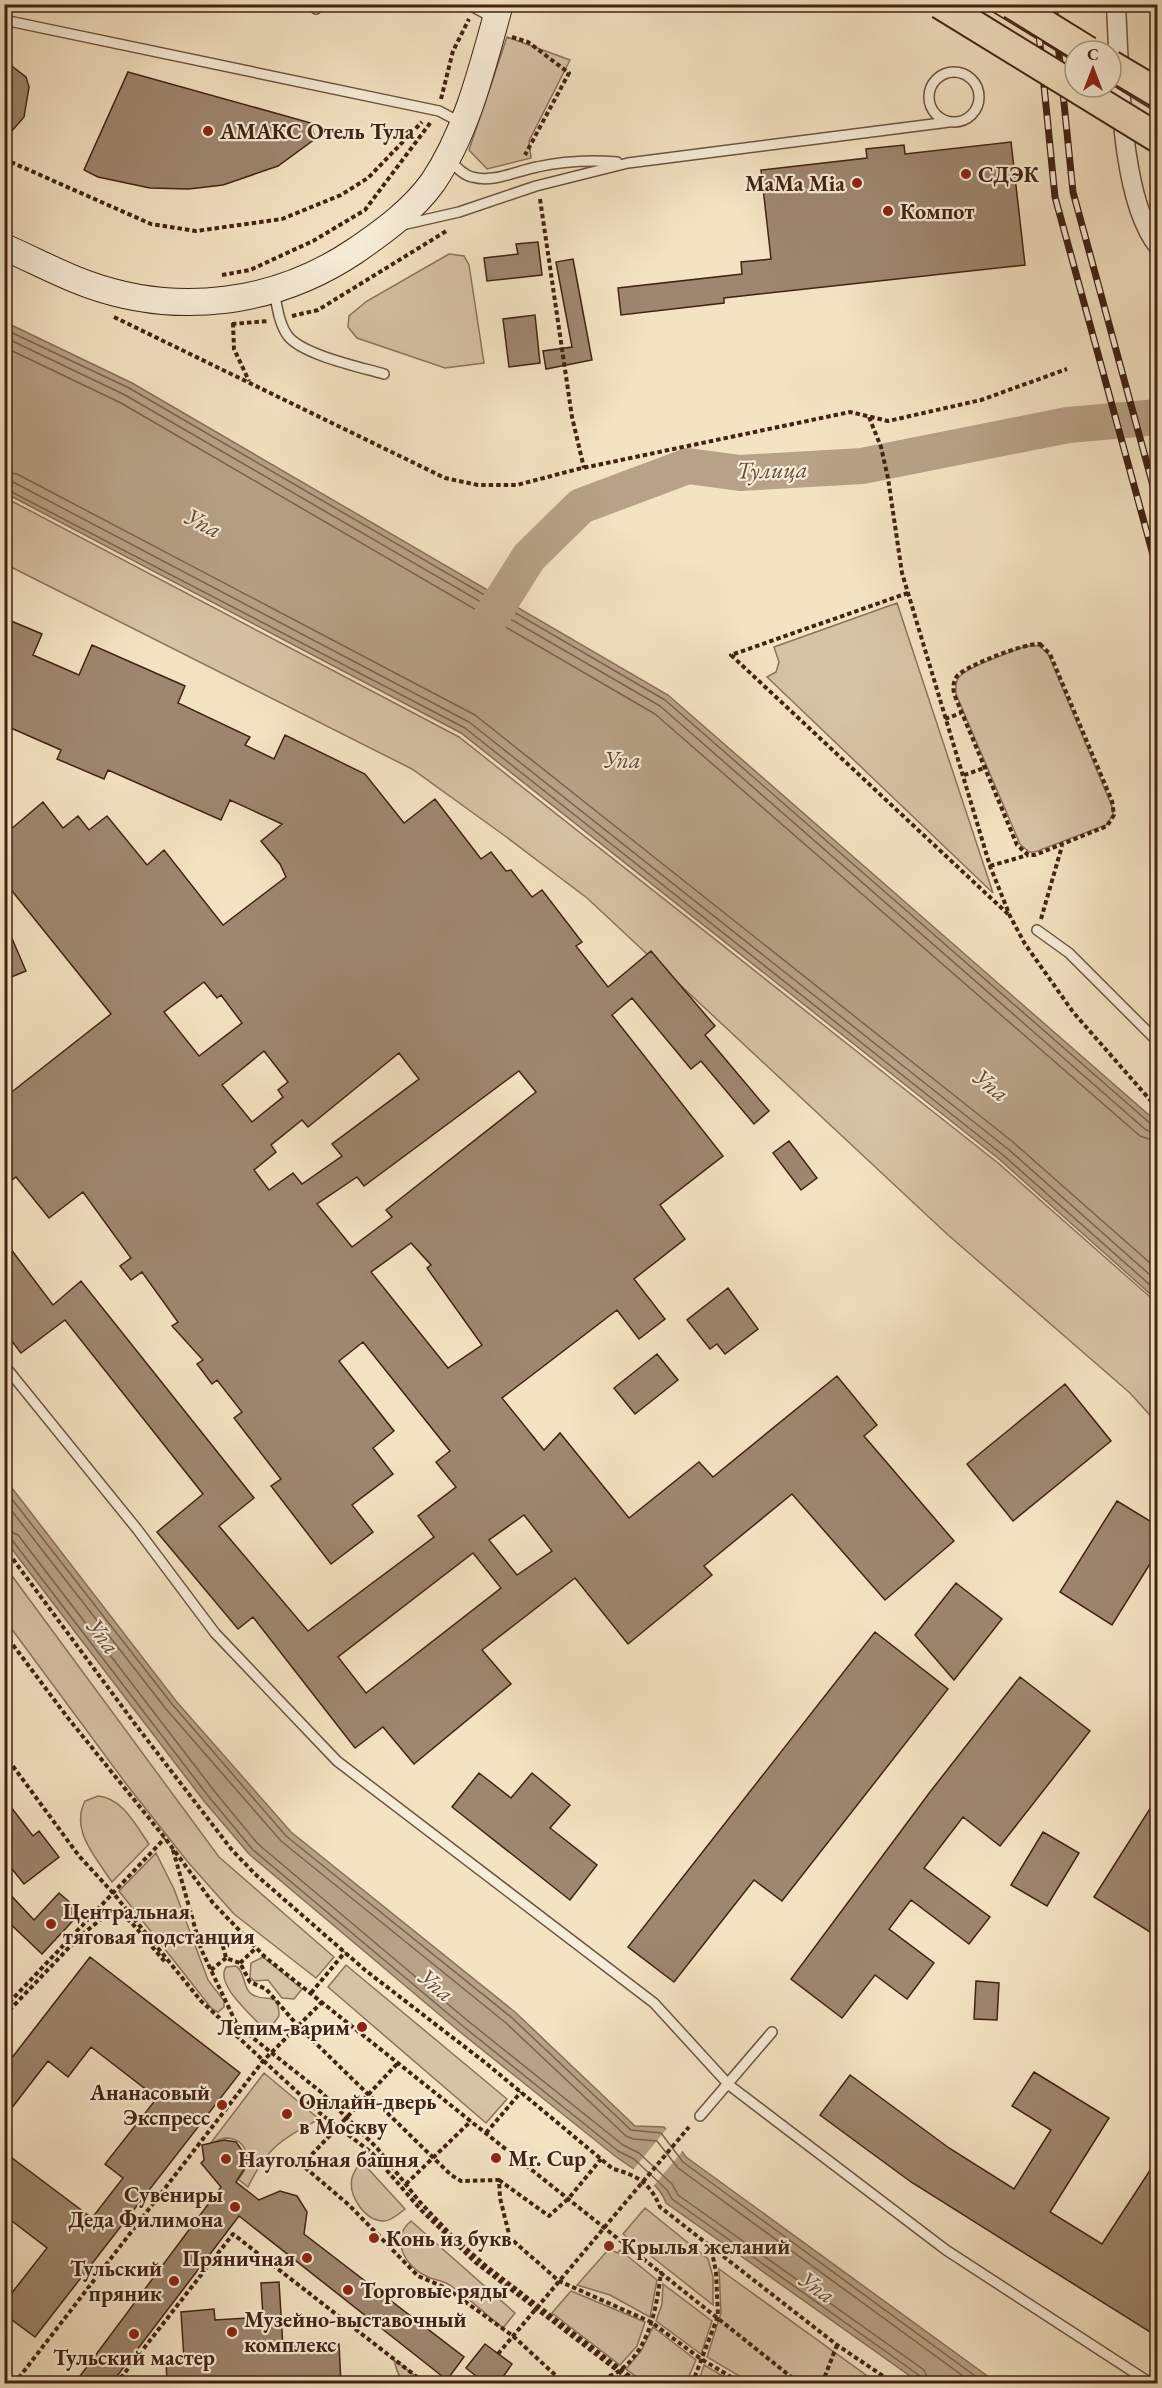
<svg xmlns="http://www.w3.org/2000/svg" width="1162" height="2388" font-family="'EB Garamond',serif">
	<style>
		.green { fill: #d6c2a5; stroke: #8c725c; stroke-width: 1.5 }
		.water { fill: #b7a287; stroke: #886f59; stroke-width: 1.5 }
		.pier { fill: #f4e3c3 }
		.lines { fill: none; stroke-linecap: round; stroke-linejoin: round }
		.shore { stroke: #7c624d; stroke-width: 1.5 }
		.river { stroke: #b7a287; stroke-width: 36 }
		.building { fill: #9e876f; stroke: #412313; stroke-width: 1.5; fill-rule: evenodd }
		.service-casing { stroke: #6e533f; stroke-width: 12 }
		.minor-casing { stroke: #6e533f; stroke-width: 21 }
		.secondary-casing { stroke: #412313; stroke-width: 28 }
		.path { stroke: #412313; stroke-width: 4; stroke-dasharray: 4.5 3; stroke-linecap: butt }
		.service { stroke: #f8edd8; stroke-width: 9 }
		.minor { stroke: #f8edd8; stroke-width: 18 }
		.secondary { stroke: #f8edd8; stroke-width: 26 }
		.tram { stroke: #412313; stroke-width: 1.5 }
		.rail-casing { stroke: #412313; stroke-width: 7 }
		.rail { stroke: #f8edd8; stroke-width: 4.5; stroke-dasharray: 14; stroke-linecap: butt }
		.primary-bridge-casing { stroke: #412313; stroke-width: 32; stroke-linecap: butt }
		.path-bridge { stroke: #412313; stroke-width: 4; stroke-dasharray: 4.5 3; stroke-linecap: butt }
		.primary-bridge { stroke: #f4e3c3; stroke-width: 28 }
		.poi-dot { fill: #8f2418; stroke: #f8edd8; stroke-width: 2 }
		.labels { text-anchor: middle; stroke-width: 4.5; stroke-linejoin: round; paint-order: stroke }
		.poi-label { font-size: 22px; font-weight: bold; fill: #412313; stroke: #f8edd8; text-anchor: start }
		.water-label { font-size: 24px; font-style: italic; fill: #644936; stroke: #f8edd8 }
	</style>
	<rect width="100%" height="100%" fill="#f4e3c3"/>
	<filter id="stains"><feTurbulence type="fractalNoise" baseFrequency=".00333" numOctaves="4"/><feColorMatrix values="0 0 0 0 .2 0 0 0 0 .09 0 0 0 0 .02 0 0 0 .5 -.17"/></filter>
	<radialGradient id="worn" r=".72"><stop offset=".6" stop-color="#630" stop-opacity="0"/><stop offset="1" stop-color="#630" stop-opacity=".3"/></radialGradient>
	<path class="green" d="M 507,37 L 570,60 L 529,141 L 531,158 L 487,169 L 469,150 Z
		M 449,254 L 464,256 L 469,265 L 484,363 L 445,368 L 357,338 L 348,327 L 349,316 L 367,301 Z
		M 4,497 L 459,737 L 998,1163 L 1157,1303 L 1157,1423 L 1130,1393 L 947,1234 L 587,898 L 505,836 L 412,769 L 5,564 Z
		M 897,603 L 993,893 L 767,677 L 776,672 L 779,662 L 774,647 Z
		M 1026,646 L 1039,646 L 1048,654 L 1113,809 L 1113,815 L 1106,825 L 1035,852 L 1029,852 L 1020,844 L 956,694 C 956,687 955,681 960,676 C 969,666 1012,652 1026,646 Z
		M 4,1565 L 219,1857 L 334,1957 L 316,1978 L 234,1914 L 187,1861 L 127,1785 L 5,1620 Z
		M 98,1796 C 123,1798 136,1826 149,1844 L 112,1882 C 96,1858 70,1830 85,1801 Z
		M 156,1853 L 174,1889 L 208,1980 L 224,2001 L 224,2007 L 218,2012 L 212,2009 L 119,1891 Z
		M 263,1957 L 302,1989 L 294,1999 L 282,1998 L 268,1980 L 254,1981 L 250,1977 L 251,1963 Z
		M 346,1965 L 507,2099 L 486,2123 L 328,1987 Z
		M 236,1966 C 246,1972 242,1989 253,1995 C 268,2003 279,1990 279,2016 L 267,2032 C 255,2018 214,1985 226,1967 Z
		M 264,2073 L 319,2119 C 281,2140 268,2146 248,2187 L 238,2179 C 252,2166 250,2139 227,2138 C 220,2138 215,2142 210,2144 Z
		M 361,2161 L 405,2209 C 399,2214 391,2221 384,2221 C 365,2221 348,2196 352,2178 C 353,2173 358,2166 361,2161 Z
		M 645,2208 L 708,2259 L 713,2277 L 713,2305 L 623,2234 Z
		M 411,2221 L 515,2313 L 503,2328 C 485,2314 467,2296 448,2284 C 441,2280 433,2280 426,2276 C 404,2266 390,2238 411,2221 Z
		M 609,2249 L 618,2253 L 620,2250 L 657,2280 L 650,2317 L 610,2295 L 577,2285 Z
		M 719,2269 L 877,2383 L 751,2383 L 707,2357 L 721,2313 Z
		M 663,2284 L 712,2321 L 701,2354 L 656,2321 L 662,2304 Z
		M 571,2291 L 645,2322 L 637,2346 L 620,2365 L 552,2313 Z
		M 653,2327 L 696,2360 L 686,2383 L 645,2383 L 626,2369 L 641,2351 Z
		M 394,2360 L 425,2383 C 402,2384 400,2383 394,2360 Z
		M 704,2365 L 735,2383 L 698,2383 Z"/>
	<path class="water" d="M 5,322 L 132,383 L 668,695 L 1157,1122 L 1157,1300 L 999,1159 L 461,733 L 5,493 Z
		M 5,1479 L 176,1701 L 291,1832 L 515,2012 L 635,2126 L 664,2127 L 686,2157 L 997,2383 L 920,2383 L 666,2203 C 658,2180 632,2169 615,2156 L 460,2032 L 249,1854 L 204,1801 L 5,1540 Z"/>
	<path class="pier" d="M 668,2127 L 684,2149 L 652,2188 L 633,2170 Z"/>
	<g class="lines">
		<path class="shore" d="M 4,329 L 129,388 L 665,700 L 1151,1124 L 1158,1126
			M 4,337 L 125,395 L 660,706 L 1146,1130 L 1158,1133
			M 4,347 L 121,403 L 655,714 L 1140,1136 L 1158,1142
			M 4,472 L 17,474 L 475,715 L 1013,1142 L 1158,1270
			M 4,481 L 13,482 L 469,722 L 1008,1149 L 1158,1282
			M 4,488 L 465,728 L 1003,1155 L 1158,1292
			M 4,1489 L 172,1704 L 286,1836 L 511,2017 L 631,2130 L 661,2133 L 683,2162 L 986,2384
			M 4,1501 L 166,1709 L 281,1841 L 506,2023 L 626,2136 L 633,2139 L 657,2141 L 678,2168 L 974,2384
			M 4,1529 L 18,1535 L 215,1792 L 258,1844 L 468,2021 L 623,2145 L 639,2153 L 672,2184 L 678,2195 L 924,2370 L 930,2384
			M 4,1537 L 12,1540 L 209,1797 L 253,1850 L 464,2027 L 618,2151 L 634,2159 L 667,2190 L 672,2199 L 920,2376 L 923,2384"/>
		<path class="river" d="M 476,641 L 529,557 L 581,506 L 688,466 L 740,473 L 862,466 L 1068,425 L 1158,417"/>
	</g>
	<path class="building" d="M 4,60 L 26,77 L 29,87 L 24,117 L 4,140 Z
		M 128,72 L 311,123 L 315,139 L 278,166 L 223,185 L 189,189 L 150,188 L 98,177 L 84,170 Z
		M 1011,142 L 1025,265 L 724,298 L 724,303 L 621,315 L 618,288 L 742,274 L 741,262 L 771,259 L 761,170 L 867,158 L 866,149 L 904,145 L 905,154 Z
		M 538,242 L 542,275 L 487,281 L 484,258 L 518,254 L 516,244 Z
		M 573,259 L 592,360 L 546,369 L 543,351 L 572,347 L 556,262 Z
		M 535,315 L 540,363 L 509,367 L 503,319 Z
		M 4,618 L 42,634 L 33,655 L 79,675 L 92,645 L 185,686 L 178,703 L 250,737 L 245,745 L 274,759 L 285,735 L 365,774 L 404,823 L 435,799 L 481,859 L 491,852 L 506,871 L 511,870 L 532,897 L 542,890 L 582,942 L 576,946 L 608,987 L 651,951 L 715,1026 L 705,1035 L 769,1111 L 754,1124 L 701,1061 L 691,1069 L 632,998 L 612,1015 L 723,1156 L 660,1205 L 685,1239 L 634,1279 L 665,1319 L 639,1339 L 617,1310 L 502,1398 L 544,1450 L 560,1433 L 629,1518 L 699,1462 L 713,1477 L 837,1376 L 877,1425 L 864,1436 L 954,1541 L 885,1600 L 792,1494 L 704,1566 L 712,1575 L 628,1644 L 575,1578 L 482,1650 L 511,1684 L 414,1764 L 383,1727 L 355,1748 L 253,1617 L 238,1629 L 157,1532 L 203,1494 L 65,1320 L 21,1353 L 4,1331 L 4,1240 L 53,1305 L 81,1281 L 254,1498 L 219,1526 L 308,1631 L 434,1537 L 418,1516 L 456,1487 L 436,1462 L 450,1451 L 363,1342 L 339,1361 L 394,1431 L 373,1448 L 393,1474 L 352,1505 L 373,1532 L 331,1564 L 271,1486 L 281,1479 L 234,1418 L 242,1412 L 217,1380 L 212,1384 L 197,1364 L 203,1360 L 172,1326 L 178,1322 L 142,1272 L 131,1280 L 120,1266 L 131,1258 L 83,1192 L 49,1218 L 16,1177 L 4,1186 L 4,1098 L 111,1014 L 4,881 L 4,835 L 43,802 L 63,828 L 78,816 L 89,830 L 107,816 L 147,865 L 164,850 L 223,925 L 286,877 L 280,864 L 261,841 L 282,824 L 230,800 L 221,820 L 108,770 L 104,779 L 57,759 L 61,750 L 4,725 ZM 204,982 L 217,998 L 221,995 L 242,1023 L 199,1056 L 164,1012 ZM 264,1051 L 288,1082 L 278,1090 L 283,1097 L 252,1122 L 222,1085 ZM 399,1053 L 419,1079 L 332,1144 L 342,1156 L 302,1184 L 293,1173 L 269,1190 L 254,1170 L 276,1152 L 271,1145 L 302,1120 L 308,1127 ZM 519,1071 L 536,1092 L 386,1210 L 392,1217 L 352,1247 L 317,1204 L 357,1177 L 364,1186 ZM 411,1243 L 431,1265 L 427,1268 L 482,1345 L 448,1368 L 371,1272 ZM 524,1515 L 552,1551 L 517,1575 L 489,1540 ZM 473,1553 L 501,1588 L 366,1693 L 338,1657 Z
		M 4,920 L 26,971 L 4,980 Z
		M 789,1141 L 817,1178 L 801,1190 L 773,1153 Z
		M 728,1288 L 758,1329 L 725,1354 L 717,1344 L 710,1349 L 687,1320 Z
		M 657,1354 L 678,1380 L 635,1414 L 614,1388 Z
		M 1065,1384 L 1111,1441 L 1013,1521 L 967,1464 Z
		M 1117,1501 L 1158,1526 L 1158,1551 L 1112,1625 L 1060,1592 Z
		M 956,1583 L 1002,1619 L 954,1680 L 915,1635 Z
		M 875,1632 L 948,1689 L 782,1901 L 754,1880 L 674,1982 L 628,1947 Z
		M 1020,1677 L 1090,1731 L 1000,1846 L 963,1817 L 924,1868 L 990,1917 L 969,1944 L 911,1900 L 889,1929 L 934,1963 L 907,1999 L 875,1975 L 842,2018 L 791,1979 L 930,1792 Z
		M 479,1773 L 511,1798 L 532,1773 L 570,1805 L 550,1828 L 597,1865 L 570,1900 L 452,1807 Z
		M 1158,1796 L 1158,1937 L 1094,1897 Z
		M 4,1798 L 33,1836 L 39,1831 L 59,1857 L 24,1884 L 4,1859 Z
		M 1043,1832 L 1079,1853 L 1047,1906 L 1011,1885 Z
		M 4,1888 L 34,1920 L 59,1893 L 81,1912 L 42,1954 L 4,1918 Z
		M 90,1957 L 240,2073 L 35,2337 L 4,2314 L 4,2303 L 47,2248 L 4,2215 L 4,2152 L 92,2218 L 123,2178 L 105,2164 L 157,2098 L 91,2047 L 68,2077 L 48,2061 L 4,2118 L 4,2068 Z
		M 976,1981 L 999,1983 L 997,2020 L 974,2019 Z
		M 1034,2072 L 1109,2118 L 1050,2212 L 1102,2244 L 1158,2158 L 1158,2337 L 911,2182 L 820,2115 L 850,2075 L 949,2148 L 1014,2189 L 1051,2130 L 1012,2106 Z
		M 224,2140 L 236,2142 L 246,2156 L 246,2166 L 236,2182 L 259,2200 L 280,2191 L 297,2196 L 307,2212 L 304,2234 L 464,2357 L 447,2380 L 239,2216 L 111,2384 L 74,2384 L 221,2187 L 201,2163 L 204,2160 L 202,2145 Z
		M 279,2282 L 283,2347 L 339,2344 L 341,2384 L 167,2384 L 166,2360 L 184,2359 L 181,2312 L 214,2309 L 215,2320 L 263,2317 L 261,2283 Z
		M 485,2344 L 512,2364 L 498,2384 L 486,2384 L 466,2368 Z"/>
	<g class="lines">
		<g class="service-casing">
			<path id="service" d="M 468,4 L 495,19
				M 316,9 L 317,4
				M 4,20 L 439,111 L 460,122
				M929 97a25 25 0 1 1 50 0a25 25 0 1 1-50 0Z
				M 450,160 C 456,167 463,175 472,177 C 494,183 516,171 537,167 C 564,161 590,160 617,162
				M 402,225 L 459,212 L 536,186 L 628,163 L 949,122
				M 274,291 C 277,306 279,324 288,336 C 303,355 360,367 384,374
				M 1037,930 L 1069,953 L 1158,1042
				M 4,1365 L 137,1529 L 215,1633 L 337,1761 L 654,2003 L 729,2085 L 946,2250 L 1152,2384
				M 700,2116 L 772,2032"/>
		</g>
		<g class="minor-casing">
			<path id="minor" d="M 1120,4 L 1116,7 C 1120,70 1119,198 1158,246"/>
		</g>
		<g class="secondary-casing">
			<path id="secondary" d="M 4,247 C 32,259 59,274 87,284 C 178,317 276,304 355,251 C 384,231 412,211 433,182 C 468,130 483,64 500,4"/>
		</g>
		<path class="path" d="M 512,37 L 528,42 L 569,73 L 525,155
			M 441,99 L 453,51 L 469,19
			M 4,159 L 151,224 L 196,231 L 282,219 L 341,195 L 368,178 L 422,122
			M 540,199 L 572,417 L 584,468
			M 222,275 L 250,270 L 313,241 L 365,210 L 431,122
			M 292,316 L 318,310 L 448,230
			M 114,317 L 445,478 L 478,485 L 517,485 L 578,469 L 850,412 L 888,421 L 981,400 L 1067,369
			M 233,323 L 234,349 L 249,381
			M 232,324 L 268,321
			M 869,417 L 881,447 L 888,478 L 902,573 L 990,866 L 1010,916 L 1025,944 L 1073,1012 L 1158,1109
			M 908,593 L 731,655 L 1008,914
			M 1040,644 L 1050,654 L 1112,801 L 1114,815 L 1107,826 L 1035,855 L 1028,855 L 1017,845 L 954,694 C 953,687 953,682 957,676 C 967,665 1025,643 1040,644 Z
			M 945,719 L 961,713
			M 964,775 L 987,767
			M 990,866 L 1028,855
			M 1041,919 L 1062,846
			M 4,1547 L 135,1724 L 232,1850 L 255,1874 L 365,1970 L 487,2064 L 613,2169 C 637,2175 650,2183 660,2207 L 837,2345 L 895,2384
			M 4,1633 L 68,1718 L 165,1838 L 213,1903 L 265,1957 L 800,2384
			M 4,1754 L 79,1856 L 114,1894 L 201,2001 L 226,2024 L 238,2026 L 321,2092 L 377,2148 L 419,2201 L 452,2236 L 486,2266 L 640,2384
			M 173,1850 L 201,1949 L 237,2025
			M 198,1940 L 221,1939 L 226,1958 L 240,1963 L 250,1982 L 266,1989 L 298,2026 L 451,2175 L 461,2181 L 499,2180 L 500,2198 L 510,2238 L 559,2281 L 651,2322 L 701,2359 L 743,2384
			M 240,1963 L 256,1948
			M 211,1970 L 226,1958
			M 311,1993 L 345,1952
			M 4,2008 L 165,1838
			M 4,2016 L 79,1937 L 105,1916 L 123,1916 L 131,1922 L 166,1963
			M 225,2025 L 321,2114 L 372,2153 L 421,2210 L 475,2262 L 635,2384
			M 397,2064 L 302,2165 L 349,2205 L 418,2276 L 446,2288 L 513,2336 L 565,2384
			M 486,2133 L 521,2092
			M 499,2180 L 549,2216 L 569,2198 L 601,2159
			M 406,2184 L 471,2121
			M 498,2354 L 614,2216
			M 14,2384 L 263,2061 L 322,2002
			M 116,2384 L 233,2234 L 426,2384
			M 476,2384 L 480,2379
			M 588,2384 C 598,2380 610,2377 619,2371 C 650,2349 657,2306 661,2271
			M 692,2384 L 718,2316 L 716,2272 L 711,2247
			M 822,2384 L 837,2345"/>
		<use href="#service" class="service"/>
		<use href="#minor" class="minor"/>
		<use href="#secondary" class="secondary"/>
		<path class="tram" d="M 962,4 L 1075,74
			M 980,4 L 1075,62
			M 1111,84 L 1158,113
			M 1097,87 L 1158,124"/>
		<g class="rail-casing">
			<path id="rail" d="M 1036,4 L 1055,197 L 1158,573
				M 1054,4 L 1073,192 L 1158,504"/>
		</g>
		<use href="#rail" class="rail"/>
		<g class="primary-bridge-casing">
			<path id="primary-bridge" d="M 940,4 L 1158,138
				M 1012,4 L 1088,51
				M 1111,65 L 1158,93"/>
		</g>
		<path class="path-bridge" d="M 614,2216 L 689,2127"/>
		<use href="#primary-bridge" class="primary-bridge"/>
	</g>
	<g class="poi-dot">
		<circle cx="208" cy="131" r="6"/>
		<circle cx="966" cy="174" r="6"/>
		<circle cx="857" cy="183" r="6"/>
		<circle cx="888" cy="211" r="6"/>
		<circle cx="51" cy="1924" r="6"/>
		<circle cx="362" cy="2027" r="6"/>
		<circle cx="222" cy="2105" r="6"/>
		<circle cx="287" cy="2114" r="6"/>
		<circle cx="496" cy="2158" r="6"/>
		<circle cx="226" cy="2159" r="6"/>
		<circle cx="235" cy="2207" r="6"/>
		<circle cx="374" cy="2238" r="6"/>
		<circle cx="609" cy="2246" r="6"/>
		<circle cx="307" cy="2258" r="6"/>
		<circle cx="174" cy="2281" r="6"/>
		<circle cx="348" cy="2290" r="6"/>
		<circle cx="232" cy="2332" r="6"/>
		<circle cx="134" cy="2334" r="6"/>
	</g>
	<g class="labels">
		<g class="poi-label">
			<text x="220" y="139">АМАКС Отель Тула</text>
			<text x="978" y="182">СДЭК</text>
			<text x="845" y="191" text-anchor="end">MaMa Mia</text>
			<text x="900" y="219">Компот</text>
			<text x="63" y="1919">Центральная<tspan x="63" dy="25">тяговая подстанция</tspan></text>
			<text x="350" y="2035" text-anchor="end">Лепим-варим</text>
			<text x="210" y="2100" text-anchor="end">Ананасовый<tspan x="210" dy="25">Экспресс</tspan></text>
			<text x="299" y="2109">Онлайн-дверь<tspan x="299" dy="25">в Москву</tspan></text>
			<text x="508" y="2166">Mr. Cup</text>
			<text x="238" y="2167">Наугольная башня</text>
			<text x="223" y="2202" text-anchor="end">Сувениры<tspan x="223" dy="25">Деда Филимона</tspan></text>
			<text x="386" y="2246">Конь из букв</text>
			<text x="621" y="2254">Крылья желаний</text>
			<text x="295" y="2266" text-anchor="end">Пряничная</text>
			<text x="162" y="2276" text-anchor="end">Тульский<tspan x="162" dy="25">пряник</tspan></text>
			<text x="360" y="2298">Торговые ряды</text>
			<text x="244" y="2327">Музейно-выставочный<tspan x="244" dy="25">комплекс</tspan></text>
			<text x="134" y="2365" text-anchor="middle">Тульский мастер</text>
		</g>
		<g class="water-label">
			<text transform="translate(772 470) rotate(-1)" y="8">Тулица</text>
			<text transform="translate(203 523) rotate(27)" y="8">Упа</text>
			<text x="622" y="768">Упа</text>
			<text transform="translate(991 1085) rotate(39)" y="8">Упа</text>
			<text transform="translate(103 1636) rotate(53)" y="8">Упа</text>
			<text transform="translate(436 1985) rotate(40)" y="8">Упа</text>
			<text transform="translate(817 2287) rotate(36)" y="8">Упа</text>
		</g>
	</g>
	<rect width="1162" height="2388" fill="none" stroke="#f4e3c3" stroke-width="24"/>
	<rect x="6" y="6" width="1150" height="2376" fill="none" stroke="#412313" stroke-width="3"/>
	<rect x="12" y="12" width="1138" height="2364" fill="none" stroke="#412313" stroke-width="1.5"/>
	<g transform="translate(1093 69)"><circle r="28" fill="#f8edd8" stroke="#af9c89" stroke-width="1.5"/>
	<path d="M0-4.5L10 22L0 15L-10 22Z" fill="#8f2418"/>
	<text y="-9" font-size="16" font-weight="bold" text-anchor="middle" fill="#412313">С</text>
	</g>
	<rect width="100%" height="100%" filter="url(#stains)"/>
	<rect width="100%" height="100%" fill="url(#worn)"/>
</svg>
